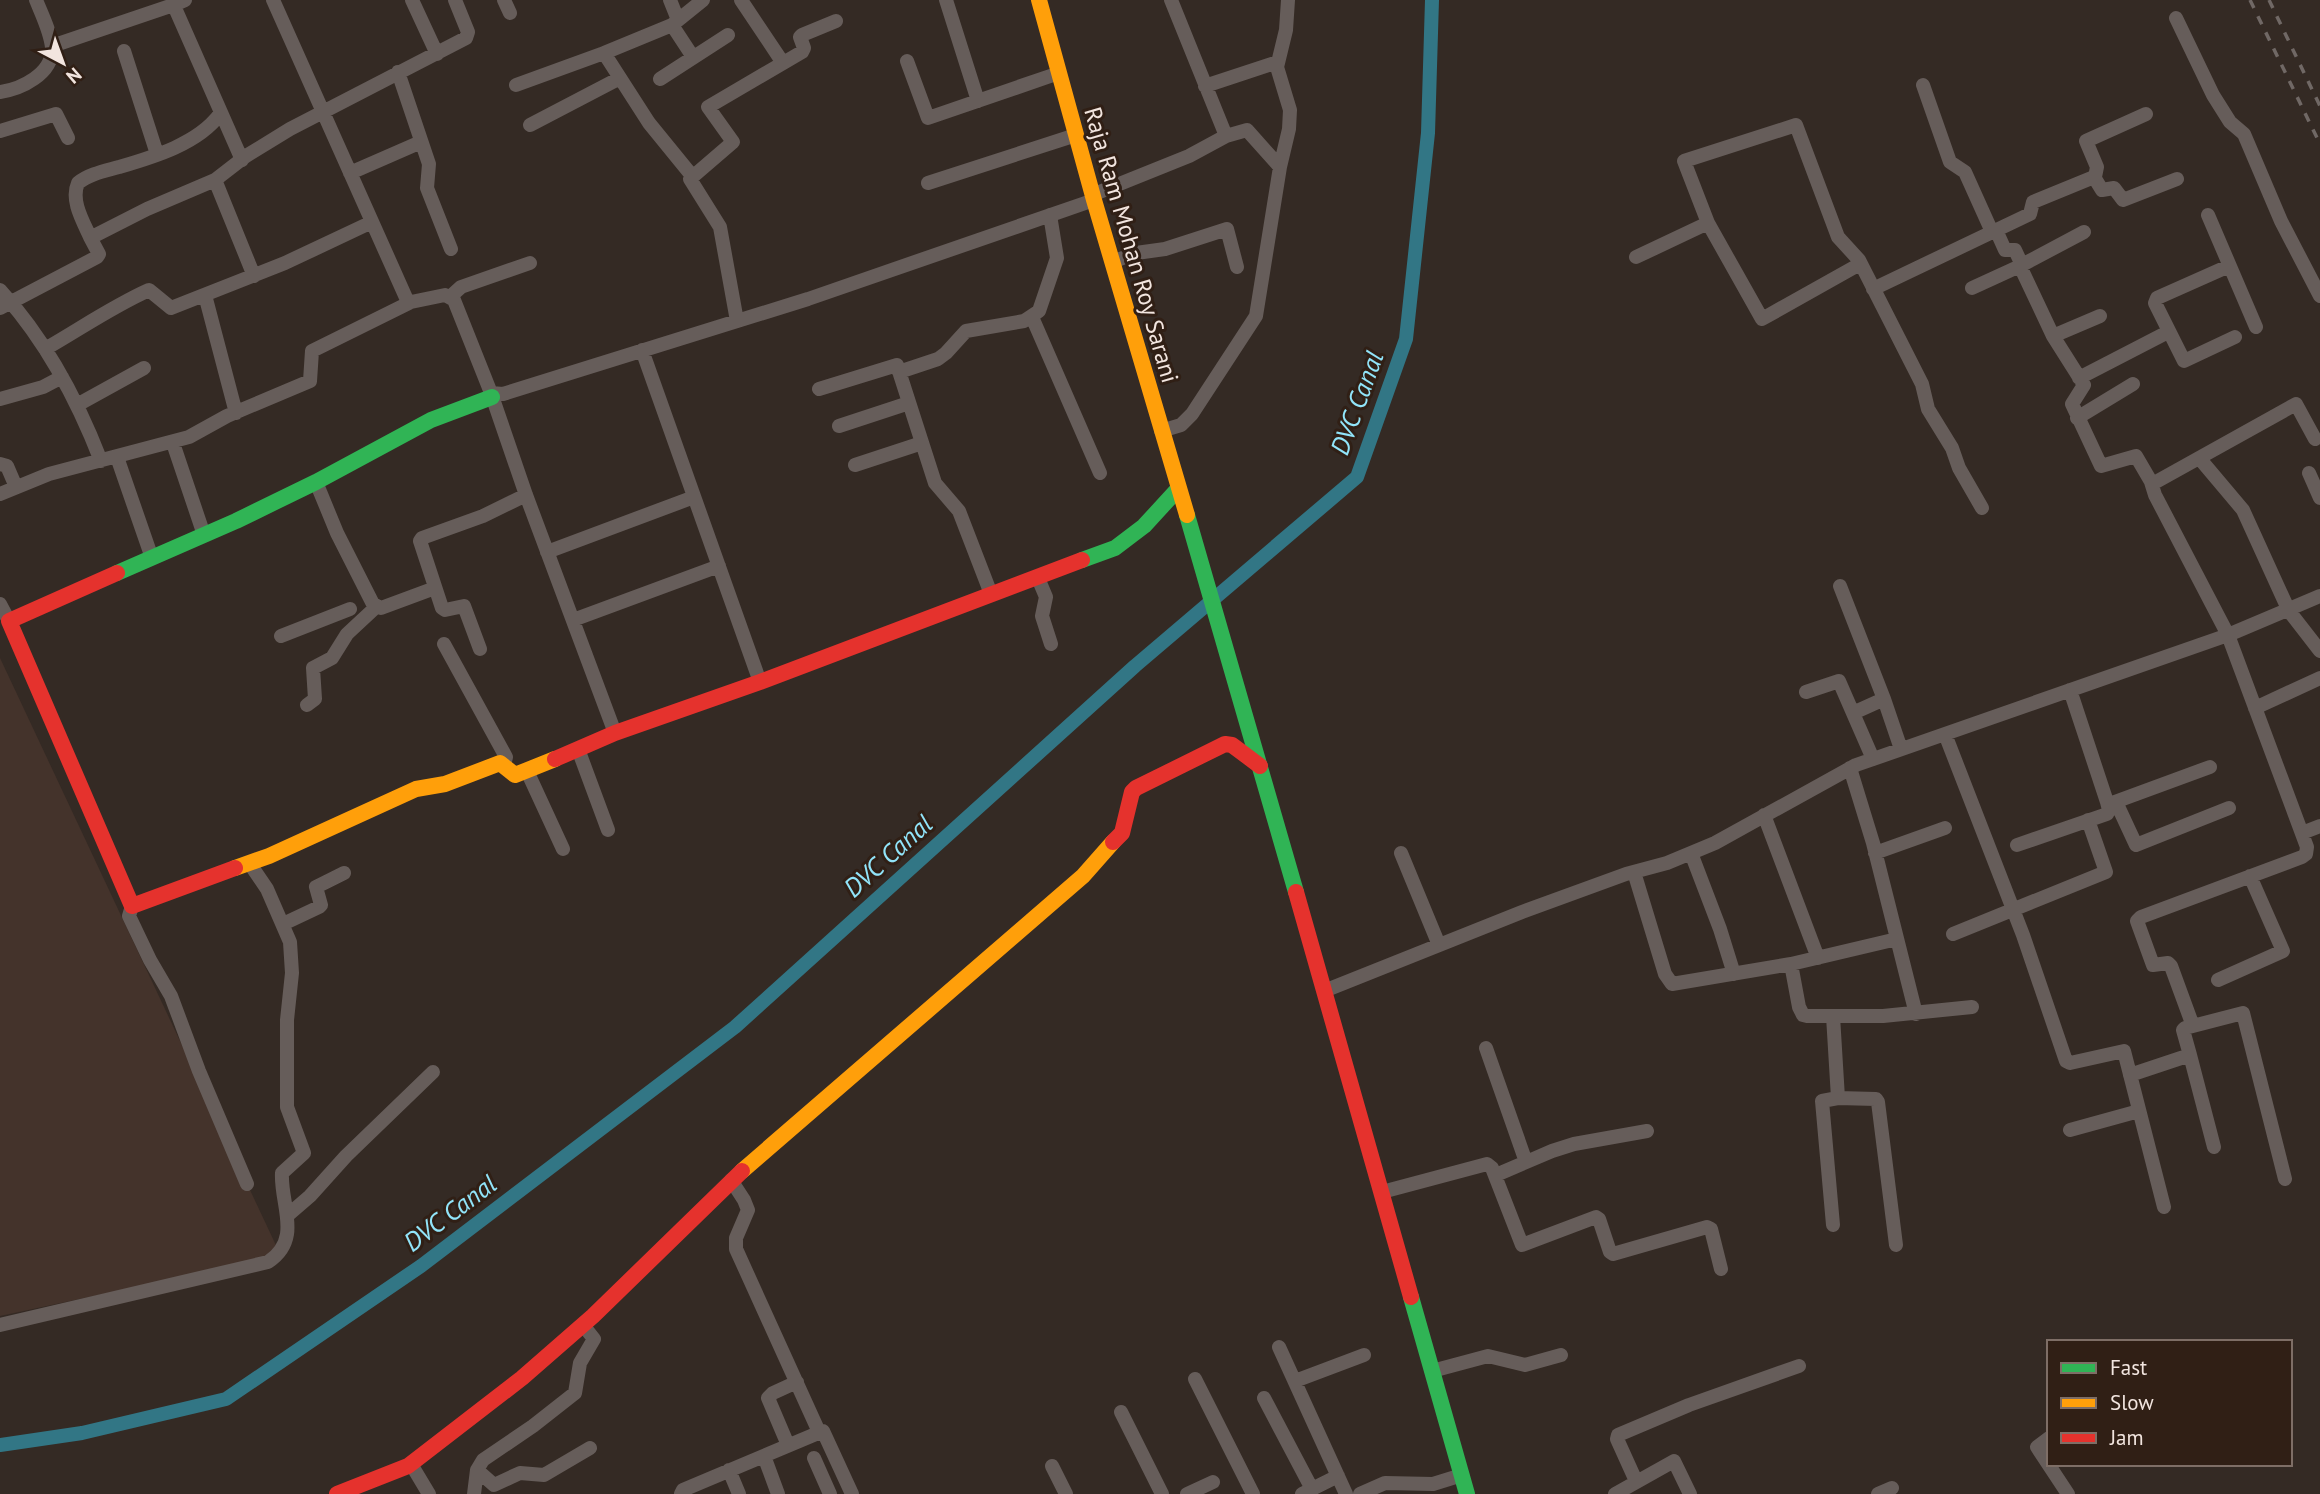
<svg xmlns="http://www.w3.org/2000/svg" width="2320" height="1494" font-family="'PT Sans',sans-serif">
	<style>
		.industrial { fill: #44332b }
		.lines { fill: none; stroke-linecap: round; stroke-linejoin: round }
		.canal { stroke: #327685; stroke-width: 14 }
		.street { stroke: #665d5a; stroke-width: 14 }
		.fast { stroke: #30b455; stroke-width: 16 }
		.slow { stroke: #ff9f0a; stroke-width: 16 }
		.jam { stroke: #e5322d; stroke-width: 16 }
		.rail { stroke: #706865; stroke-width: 3.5; stroke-dasharray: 9 9; stroke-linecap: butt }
		.labels { text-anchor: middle; stroke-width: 6; stroke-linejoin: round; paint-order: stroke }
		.street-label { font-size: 24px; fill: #f2e5df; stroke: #301f15 }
		.water-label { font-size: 26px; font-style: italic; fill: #91e4f9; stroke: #301f15 }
	</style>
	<rect width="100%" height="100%" fill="#342a24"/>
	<path class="industrial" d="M 0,658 L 281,1256 L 0,1316 Z"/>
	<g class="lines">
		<path class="canal" d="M 0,1445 L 82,1433 L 226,1399 L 421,1266 L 735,1027 L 1135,666 L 1357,477 L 1406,339 L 1428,133 L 1432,0"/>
		<path class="street" d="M 185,0 L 176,4 L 175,8 L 242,160
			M 273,0 L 407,300 L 411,302
			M 412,0 L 437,54
			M 504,0 L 510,13
			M 670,0 L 678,20
			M 741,0 L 783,63
			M 946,0 L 978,101
			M 2176,18 L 2213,95 L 2230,122 L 2244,134 L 2281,221 L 2320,296
			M 672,25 L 693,57
			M 52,46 L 176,4
			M 124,51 L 157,154
			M 604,53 L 649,123 L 693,177
			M 907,61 L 928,118 L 1059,73
			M 398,72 L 429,164 L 427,188 L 451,249
			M 660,79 L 728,35
			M 516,85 L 604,53 L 672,25 L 703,0
			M 1923,85 L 1950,162 L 1965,172 L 1992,232
			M 1205,86 L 1278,62
			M 0,92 C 21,89 53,74 52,48 C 51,33 42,15 36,0
			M 530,125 L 620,78
			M 0,131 L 56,114 L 68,138
			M 1226,136 L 1247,130 L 1280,167
			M 350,173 L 421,142
			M 2095,177 L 2097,167 L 2086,141 L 2146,114
			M 215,180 L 254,276
			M 928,183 L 1076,135
			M 1092,195 L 1189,156 L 1226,136 L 1171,0
			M 2208,215 L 2256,327
			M 1708,223 L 1684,161 L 1796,125 L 1838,237 L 1859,260 L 1922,384 L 1928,409 L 1952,448 L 1959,468 L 1982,508
			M 1996,230 L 2005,250 L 2015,250 L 2022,265
			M 91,239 C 84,223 70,201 78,183 C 89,174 105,171 119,167 C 153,157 198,144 220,114
			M 1636,257 L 1708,223 L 1762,319 L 1860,264
			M 1112,262 L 1136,253 L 1165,249 L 1227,229 L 1237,267
			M 2020,266 L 2053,336 L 2084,385 L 2072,404 L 2101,466 L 2136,456 L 2150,480 L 2154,483 L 2296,404 L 2315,439
			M 2229,266 L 2157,298 L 2155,303 L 2184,361 L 2235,337
			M 1972,288 L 2020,266 L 2084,232
			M 1873,289 L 2030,214 L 2033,202 L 2094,177 L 2102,190 L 2114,188 L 2123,200 L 2177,179
			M 0,290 C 45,339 77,399 101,461
			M 205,295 L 236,413
			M 450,297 L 461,287 L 530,263
			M 0,308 L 97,257 L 99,254 L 91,239 L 92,237 L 147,209 L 215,180 L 246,156 L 290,129 L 466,38 L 468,32 L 455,0
			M 1032,317 L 1100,473
			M 737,321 L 720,227 L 690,179 L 733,142 L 708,107 L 802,52 L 804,48 L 800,37 L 802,35 L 836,21
			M 2053,336 L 2100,316
			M 45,349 C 80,329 113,306 149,290 L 171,308 L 285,263 L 372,222
			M 642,350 L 760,682
			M 899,372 L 938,359 L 946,353 L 966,331 L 1024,321 L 1039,311 L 1057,258 L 1050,215
			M 2079,378 L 2168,332
			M 819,389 L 897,365 L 935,483 L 959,511 L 991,594
			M 491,393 L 526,495 L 615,733
			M 0,399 L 43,387 L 62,377
			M 77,405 L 144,368
			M 2077,418 L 2133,384
			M 839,426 L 909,403
			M 1161,431 L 1181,425 L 1192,414 L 1256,316 L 1280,167 L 1289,129 L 1290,110 L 1277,67 L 1286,30 L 1288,0
			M 173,443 L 204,535
			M 117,457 L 152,558
			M 2200,459 L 2243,510 L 2289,611 L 2320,651
			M 0,464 L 7,466 L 16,487
			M 855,465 L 922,443
			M 2309,473 L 2320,498
			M 316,482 L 337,533 L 373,604 L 381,608 L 435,588
			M 2151,482 L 2155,495 L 2228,635 L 2307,847 L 2306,854 L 2302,857 L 2141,917 L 2137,921 L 2153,965 L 2168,963 L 2171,966 L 2193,1026
			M 0,494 L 49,474 L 189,437 L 227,416 L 310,381 L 312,351 L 411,302 L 445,295 L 454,300 L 491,393 L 503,394 L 808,299 L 1094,200
			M 547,552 L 694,497
			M 1038,578 L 1046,597 L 1042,616 L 1051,644
			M 1840,586 L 1884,699 L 1901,749
			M 0,604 L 9,621
			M 573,620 L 719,566
			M 281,636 L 350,609
			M 444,644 L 506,757 L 504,765
			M 480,649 L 464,606 L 445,610 L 442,608 L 420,541 L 422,538 L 483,516 L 526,495
			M 2070,690 L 2107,802 L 2112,803 L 2210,767
			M 1806,692 L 1839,681 L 1873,759
			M 307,705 L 315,699 L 313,668 L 332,658 L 347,634 L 376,607
			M 2255,708 L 2320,678
			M 1853,713 L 1884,699
			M 1945,734 L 2023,935 L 2066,1061 L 2070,1063 L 2124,1051 L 2164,1207
			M 578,749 L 608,830
			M 1850,768 L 1873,843 L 1916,1014
			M 527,771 L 563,849
			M 2116,802 L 2136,845 L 2229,808
			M 1764,815 L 1818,958
			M 2302,833 L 2320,826
			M 2017,845 L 2107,814 L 2109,810 L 2107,802
			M 1401,853 L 1439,945
			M 1691,853 L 1720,929 L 1734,974
			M 1875,853 L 1945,828
			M 1634,872 L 1665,974 L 1672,984 L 1791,964 L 1897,939
			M 132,906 L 129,916 L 150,960 L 171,996 L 199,1071 L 247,1184
			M 283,924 L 319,907 L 321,905 L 316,887 L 344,873
			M 1953,934 L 2106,872 L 2088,820
			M 1791,964 L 1799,1007 L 1803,1015 L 1807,1016 L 1883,1016 L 1972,1007
			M 2218,980 L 2283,951 L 2250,876
			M 1324,991 L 1522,912 L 1626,874 L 1667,863 L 1715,843 L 1856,765 L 2228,635 L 2320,596
			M 1833,1016 L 1838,1098 L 1876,1099 L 1878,1102 L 1896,1245
			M 1486,1048 L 1526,1162
			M 2190,1055 L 2214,1147
			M 2130,1075 L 2190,1055 L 2183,1030 L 2185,1028 L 2243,1013 L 2285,1179
			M 2070,1130 L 2139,1111
			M 1496,1175 L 1552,1151 L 1574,1144 L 1647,1131
			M 731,1180 L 744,1200 L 748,1210 L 736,1238 L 736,1249 L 819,1432
			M 1382,1192 L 1487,1164 L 1492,1168 L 1522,1245 L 1596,1217 L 1599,1219 L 1610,1252 L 1613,1254 L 1707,1227 L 1711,1229 L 1721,1269
			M 288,1215 L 310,1196 L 346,1156 L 433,1072
			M 1833,1225 L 1822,1101 L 1838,1098
			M 0,1325 L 268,1262 C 303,1239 280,1204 282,1173 L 304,1153 L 287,1107 L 287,1020 L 292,973 L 290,942 L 267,889 L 250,864
			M 1279,1347 L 1346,1494
			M 1432,1371 L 1488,1356 L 1525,1365 L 1561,1355
			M 1195,1379 L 1253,1494
			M 1295,1381 L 1364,1355
			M 1264,1398 L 1312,1489
			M 1121,1412 L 1162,1494
			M 2049,1438 L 2037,1447 L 2068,1494
			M 788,1445 L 768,1398 L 773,1393 L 797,1382
			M 764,1456 L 778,1494
			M 814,1458 L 830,1494
			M 411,1464 L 429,1494
			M 1052,1466 L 1066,1494
			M 477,1470 L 494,1485 L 520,1473 L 544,1475 L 590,1448
			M 729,1470 L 739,1494
			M 1636,1481 L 1617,1439 L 1618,1435 L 1689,1405 L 1799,1366
			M 474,1494 L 477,1470 L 483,1460 L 533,1426 L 575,1393 L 580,1363 L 594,1339 L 583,1325
			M 681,1494 L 683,1490 L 823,1431 L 852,1494
			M 1187,1494 L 1213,1482
			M 1302,1494 L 1338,1476
			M 1360,1494 L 1385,1483 L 1433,1484 L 1462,1475
			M 1615,1494 L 1674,1461 L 1690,1494
			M 1878,1494 L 1892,1488"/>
		<path class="fast" d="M 1187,515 L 1296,892
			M 1082,560 L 1115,548 L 1144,526 L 1178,489
			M 117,573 L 236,521 L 316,482 L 431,420 L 492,397
			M 1411,1297 L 1467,1494"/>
		<path class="slow" d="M 1039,0 L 1094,200 L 1187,515
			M 235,868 L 269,856 L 416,789 L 445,784 L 500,763 L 515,775 L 555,759
			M 742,1171 L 1083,876 L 1113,842"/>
		<path class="jam" d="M 117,573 L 9,621 L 132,906 L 235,868
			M 555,759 L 615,733 L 760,682 L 1082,560
			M 1113,842 L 1122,833 L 1132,792 L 1136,788 L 1225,744 L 1232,745 L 1260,766
			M 1296,892 L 1411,1297
			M 337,1494 L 408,1466 L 522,1378 L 593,1316 L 742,1171"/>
		<path class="rail" d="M 2250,0 L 2320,144
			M 2269,0 L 2320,106"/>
	</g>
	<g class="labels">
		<g class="street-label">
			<text transform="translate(1131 245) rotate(74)" y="8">Raja Ram Mohan Roy Sarani</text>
		</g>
		<g class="water-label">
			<text transform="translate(1357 403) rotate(-70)" y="9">DVC Canal</text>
			<text transform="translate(888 856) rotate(-42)" y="9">DVC Canal</text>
			<text transform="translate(450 1213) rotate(-37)" y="9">DVC Canal</text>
		</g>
	</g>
	<rect x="2047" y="1340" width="245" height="126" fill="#301f15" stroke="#7e6e66" stroke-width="2"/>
	<rect x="2061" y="1363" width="35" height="10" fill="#30b455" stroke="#7e6e66" stroke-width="2"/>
	<text x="2110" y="1375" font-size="21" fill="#f2e5df">Fast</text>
	<rect x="2061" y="1398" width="35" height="10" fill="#ff9f0a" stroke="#7e6e66" stroke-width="2"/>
	<text x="2110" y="1410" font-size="21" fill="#f2e5df">Slow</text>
	<rect x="2061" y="1433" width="35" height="10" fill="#e5322d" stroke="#7e6e66" stroke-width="2"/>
	<text x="2110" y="1445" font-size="21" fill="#f2e5df">Jam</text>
	<g transform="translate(63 63) rotate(139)" stroke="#301f15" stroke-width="5" paint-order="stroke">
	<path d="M0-5L12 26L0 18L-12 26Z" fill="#f2e5df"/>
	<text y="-10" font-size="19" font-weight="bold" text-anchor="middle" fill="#f2e5df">N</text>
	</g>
</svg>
